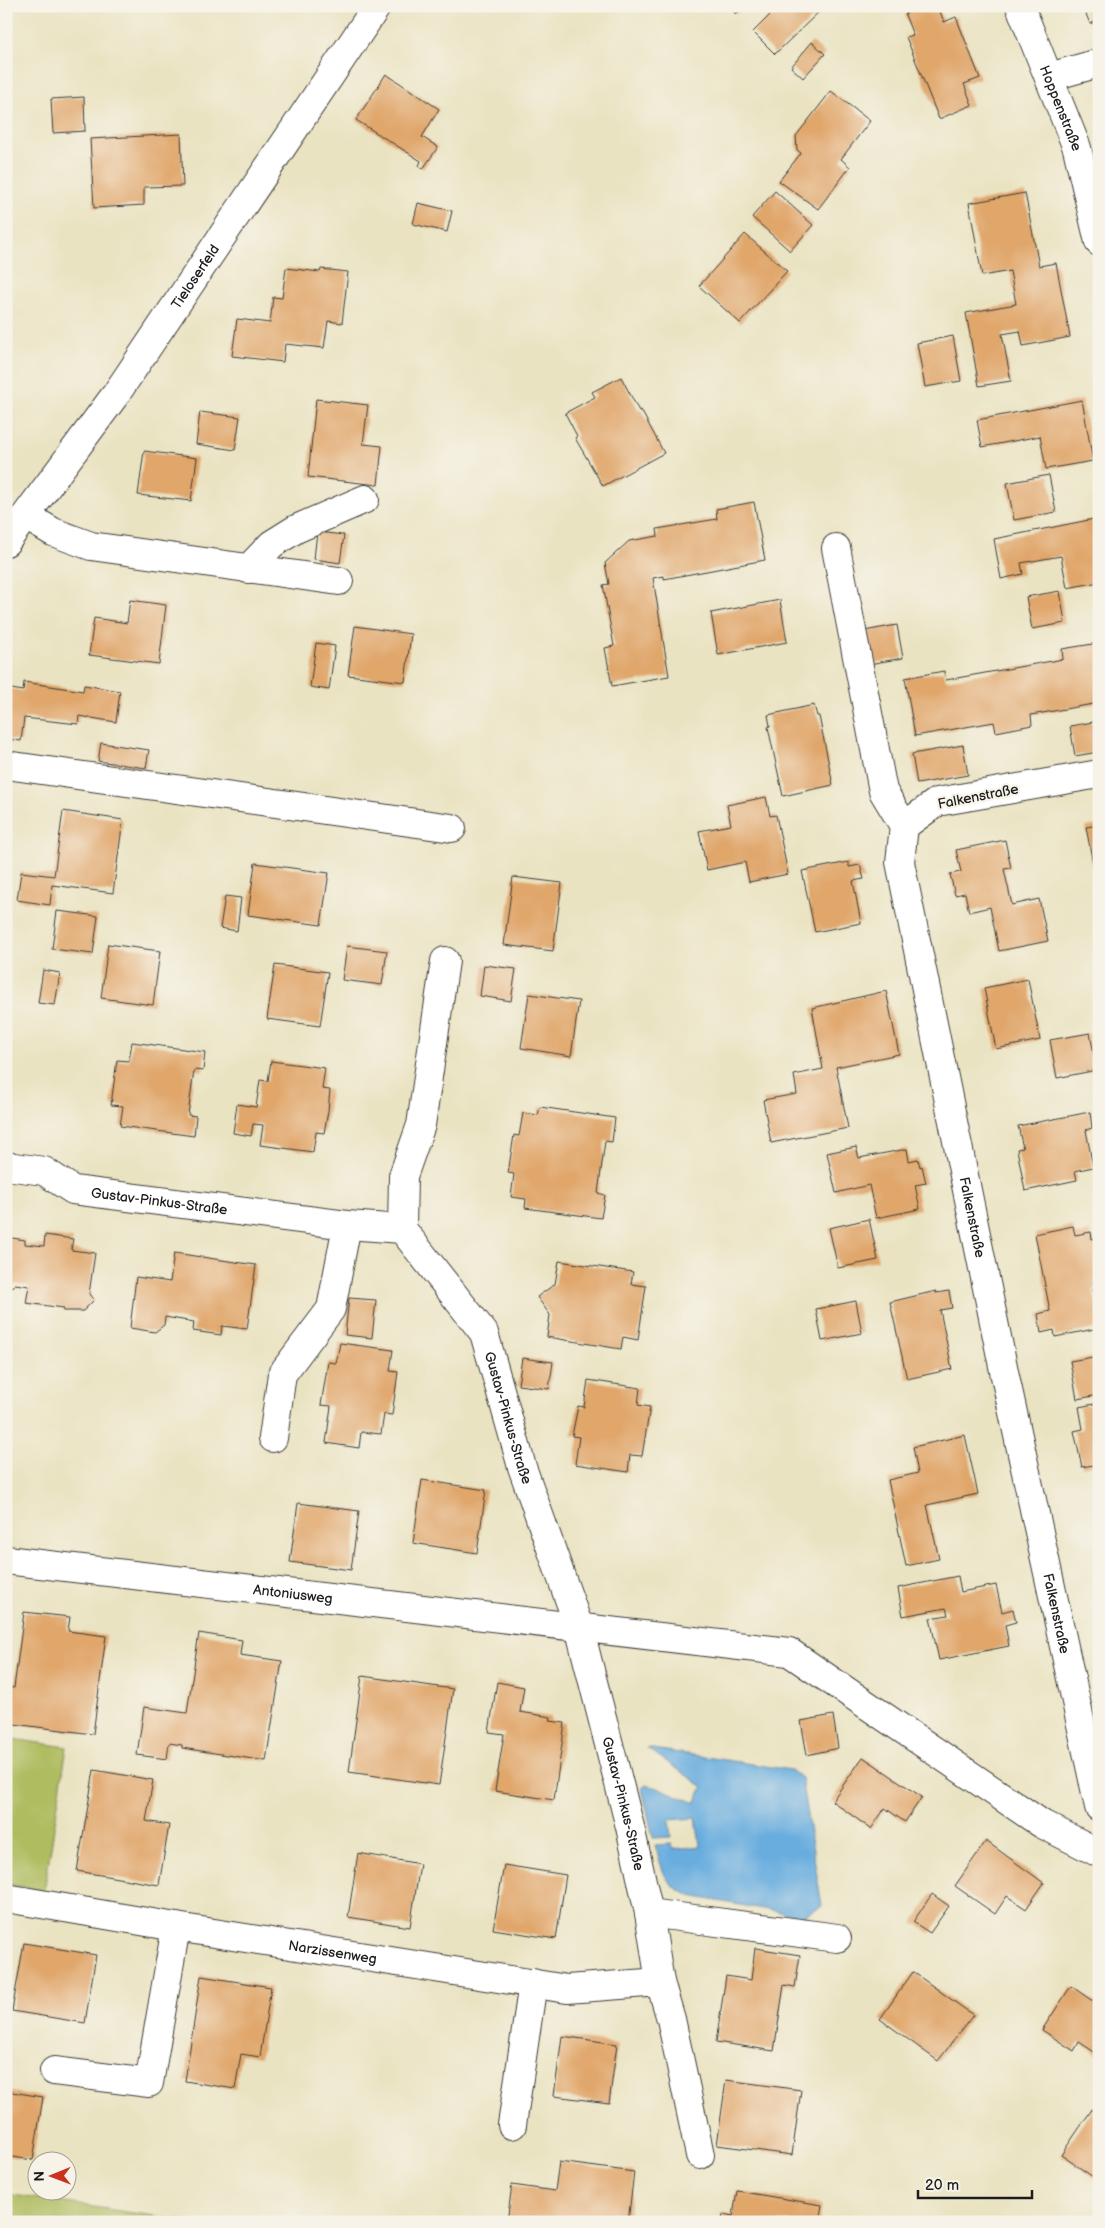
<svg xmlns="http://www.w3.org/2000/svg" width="1105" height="2228" font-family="'Balsamiq Sans',sans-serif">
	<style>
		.green { fill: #afbc5e; stroke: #666c3d }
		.water { fill: #69addf; stroke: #42647e }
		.building { fill: #e0a66b }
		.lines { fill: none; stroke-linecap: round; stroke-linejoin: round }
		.minor-casing { stroke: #3b3a35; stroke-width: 30 }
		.minor { stroke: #fff; stroke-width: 28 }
		.labels { text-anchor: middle; stroke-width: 4.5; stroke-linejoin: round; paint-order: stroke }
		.street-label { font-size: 14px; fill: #1c1c1c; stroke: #f7f3e8 }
	</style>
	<rect width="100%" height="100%" fill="#f7f3e8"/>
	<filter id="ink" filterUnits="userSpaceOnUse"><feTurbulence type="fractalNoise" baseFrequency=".02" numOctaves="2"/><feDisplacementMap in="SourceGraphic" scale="10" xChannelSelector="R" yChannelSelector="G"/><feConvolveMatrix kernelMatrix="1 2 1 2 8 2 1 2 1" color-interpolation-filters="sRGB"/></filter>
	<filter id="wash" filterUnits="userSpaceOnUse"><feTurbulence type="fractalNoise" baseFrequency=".0096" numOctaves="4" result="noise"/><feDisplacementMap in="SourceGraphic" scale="20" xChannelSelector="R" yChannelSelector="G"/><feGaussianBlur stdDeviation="1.12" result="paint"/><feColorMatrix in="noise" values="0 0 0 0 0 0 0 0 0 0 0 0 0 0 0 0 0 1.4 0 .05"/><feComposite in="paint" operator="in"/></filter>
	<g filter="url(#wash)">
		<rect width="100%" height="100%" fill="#eae3c2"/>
		<path class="green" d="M 6,1738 L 67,1747 L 44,1891 L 6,1884 Z
			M 6,2194 L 194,2222 L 6,2222 Z"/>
		<path class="water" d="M 647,1748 L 791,1770 L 801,1778 L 822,1906 L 802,1916 L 690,1896 C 662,1882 664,1873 655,1845 L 672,1844 L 673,1849 L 700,1846 L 696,1818 L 669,1820 L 671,1837 L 653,1838 L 642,1788 L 646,1785 L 664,1790 L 695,1803 L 703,1787 Z"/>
		<g id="blocks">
			<path class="building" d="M 728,6 L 744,6 L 736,14 Z
				M 777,6 L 825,6 L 775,54 L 753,32 L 778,7 Z
				M 916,6 L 938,6 L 944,22 L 956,17 L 980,78 L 964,84 L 972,105 L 939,119 L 906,37 L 913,35 L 905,15 L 910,9 Z
				M 1083,6 L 1099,6 L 1099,20 L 1090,24 Z
				M 812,42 L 825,54 L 803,78 L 791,67 Z
				M 386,74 L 439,109 L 422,137 L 438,147 L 423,169 L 419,166 L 421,161 L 356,120 Z
				M 831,91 L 870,121 L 841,159 L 850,167 L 818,209 L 779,181 L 801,153 L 797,150 L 796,136 Z
				M 84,97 L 85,131 L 53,133 L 51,99 Z
				M 181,134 L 183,186 L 144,187 L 144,205 L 94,208 L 90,139 Z
				M 775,191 L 813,225 L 790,251 L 752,217 Z
				M 1025,193 L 1039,266 L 1056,263 L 1070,337 L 1023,346 L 1020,331 L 1002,334 L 1011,381 L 979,386 L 966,313 L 1016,304 L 1010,271 L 982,276 L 969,203 Z
				M 418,203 L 452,211 L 447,232 L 413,224 Z
				M 745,234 L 787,271 L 740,323 L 699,286 Z
				M 286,268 L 320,272 L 321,269 L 348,272 L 342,323 L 328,321 L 324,348 L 285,344 L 283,362 L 232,356 L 237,319 L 270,323 L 273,297 L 282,298 Z
				M 953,336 L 961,381 L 925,387 L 917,343 Z
				M 621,377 L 639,411 L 641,410 L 664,453 L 603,486 L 575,438 L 577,436 L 565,413 L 595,397 L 592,392 Z
				M 316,399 L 368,405 L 363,444 L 382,446 L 378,485 L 308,477 Z
				M 1082,400 L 1093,461 L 1046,469 L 1040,436 L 982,447 L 977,420 Z
				M 200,412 L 240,417 L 235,450 L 196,444 Z
				M 144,451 L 197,458 L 191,501 L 138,495 Z
				M 1049,475 L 1056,512 L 1014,520 L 1007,483 Z
				M 754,502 L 765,560 L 664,579 L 664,576 L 653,578 L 669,676 L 612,686 L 605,648 L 614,646 L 603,585 L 609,584 L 605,563 L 629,541 L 658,536 L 657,529 L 717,519 L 716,509 Z
				M 1099,518 L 1099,582 L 1067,588 L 1061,556 L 1021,563 L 1023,574 L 1001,579 L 994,539 Z
				M 317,532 L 344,535 L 340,563 L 314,559 Z
				M 1060,591 L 1065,623 L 1032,629 L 1026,597 Z
				M 130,600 L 166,605 L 159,664 L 89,655 L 94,618 L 127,623 Z
				M 780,600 L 787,642 L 718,655 L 711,613 Z
				M 897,625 L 903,658 L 869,664 L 864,631 Z
				M 355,626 L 411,634 L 405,682 L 348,675 Z
				M 316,643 L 335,646 L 329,690 L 310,687 Z
				M 1099,643 L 1099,703 L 1031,715 L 1032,725 L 996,732 L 994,722 L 915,736 L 905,678 L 944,671 L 946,680 L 1063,659 L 1062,649 Z
				M 24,682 L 83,691 L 84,685 L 120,691 L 116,722 L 79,716 L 78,724 L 24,718 L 21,741 L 6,739 L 6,688 L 23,691 Z
				M 814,705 L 817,716 L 819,716 L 833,785 L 783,796 L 768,727 L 770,726 L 768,715 Z
				M 1099,721 L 1099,752 L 1075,756 L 1070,726 Z
				M 101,743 L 149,750 L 146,768 L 98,761 Z
				M 963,745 L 968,775 L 917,784 L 912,754 Z
				M 766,797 L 770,816 L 776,815 L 788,874 L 749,882 L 745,862 L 707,870 L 699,831 L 731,825 L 727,805 Z
				M 63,811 L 123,820 L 113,893 L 52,885 L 50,905 L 17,900 L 21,872 L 54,876 Z
				M 1099,825 L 1099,879 L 1096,880 L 1086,827 Z
				M 1005,840 L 1011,868 L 1004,869 L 1012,905 L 1039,899 L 1048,941 L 999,951 L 990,907 L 969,912 L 965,893 L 955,895 L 950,874 L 961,872 L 956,850 Z
				M 849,862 L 849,867 L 860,865 L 864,879 L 853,881 L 861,923 L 815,932 L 802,871 Z
				M 255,863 L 329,873 L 321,925 L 248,915 Z
				M 513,877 L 562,883 L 553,951 L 504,945 Z
				M 225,896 L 241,898 L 237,931 L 220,928 Z
				M 57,911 L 98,916 L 93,954 L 52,949 Z
				M 108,944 L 160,951 L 153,1005 L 101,998 Z
				M 347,946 L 387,951 L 382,985 L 342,980 Z
				M 275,965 L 328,972 L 320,1026 L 267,1019 Z
				M 484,965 L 516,969 L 511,1001 L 480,996 Z
				M 43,970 L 60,973 L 55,1005 L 38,1003 Z
				M 1028,979 L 1040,1040 L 996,1049 L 984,988 Z
				M 886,991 L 899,1054 L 836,1067 L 848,1128 L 771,1143 L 763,1100 L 797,1094 L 794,1075 L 823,1069 L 812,1008 Z
				M 529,994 L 579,1001 L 571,1056 L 521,1048 Z
				M 1090,1033 L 1097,1070 L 1057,1078 L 1050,1040 Z
				M 132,1042 L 205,1052 L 203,1071 L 194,1070 L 188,1115 L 196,1116 L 194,1136 L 120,1126 L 123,1106 L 111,1105 L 117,1060 L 129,1061 Z
				M 271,1061 L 325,1068 L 322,1089 L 330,1090 L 328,1111 L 324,1133 L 316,1132 L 313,1152 L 260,1145 L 263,1125 L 253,1124 L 251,1136 L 233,1133 L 237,1104 L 256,1107 L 260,1080 L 268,1081 Z
				M 540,1107 L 615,1118 L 612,1142 L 605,1141 L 598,1193 L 605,1195 L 601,1218 L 525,1208 L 526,1199 L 511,1197 L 514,1174 L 508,1173 L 514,1135 L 519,1136 L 523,1113 L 538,1115 Z
				M 1090,1112 L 1092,1128 L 1086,1130 L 1093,1167 L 1075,1171 L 1077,1180 L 1025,1191 L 1017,1149 L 1023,1148 L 1018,1126 Z
				M 856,1147 L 859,1158 L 907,1149 L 909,1161 L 918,1159 L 920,1167 L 922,1166 L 926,1183 L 915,1185 L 920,1209 L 876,1218 L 869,1185 L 836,1193 L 827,1153 Z
				M 869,1219 L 878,1260 L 838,1268 L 829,1228 Z
				M 1073,1226 L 1075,1235 L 1091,1232 L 1092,1239 L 1097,1238 L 1099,1288 L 1093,1289 L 1099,1318 L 1099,1328 L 1055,1337 L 1054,1330 L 1041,1333 L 1038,1314 L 1050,1311 L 1035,1234 Z
				M 45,1235 L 73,1239 L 71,1250 L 95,1253 L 89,1294 L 94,1300 L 83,1311 L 63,1311 L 64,1308 L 26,1303 L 29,1286 L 15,1284 L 13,1287 L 6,1286 L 6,1237 L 25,1240 L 25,1244 L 44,1246 Z
				M 174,1253 L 256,1265 L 247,1329 L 222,1326 L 221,1335 L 193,1331 L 194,1322 L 165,1317 L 164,1325 L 155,1332 L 130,1328 L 136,1277 L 170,1282 Z
				M 559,1261 L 633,1272 L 631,1284 L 646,1286 L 638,1340 L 623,1337 L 621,1349 L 547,1337 L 550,1315 L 537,1297 L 555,1284 Z
				M 936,1291 L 936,1293 L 949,1291 L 952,1308 L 940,1310 L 952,1369 L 907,1379 L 890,1302 Z
				M 349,1298 L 376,1300 L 372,1338 L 345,1335 Z
				M 856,1301 L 862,1333 L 822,1341 L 816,1309 Z
				M 340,1343 L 393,1350 L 390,1371 L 398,1372 L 392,1415 L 384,1414 L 381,1434 L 361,1432 L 359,1448 L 326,1443 L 331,1406 L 321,1405 L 328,1362 L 336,1363 Z
				M 1099,1356 L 1099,1395 L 1077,1399 L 1070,1361 Z
				M 522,1358 L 553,1362 L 549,1389 L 518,1385 Z
				M 588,1380 L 640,1388 L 638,1405 L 650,1407 L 642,1456 L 630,1455 L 628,1472 L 575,1464 L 579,1437 L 572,1436 L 578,1406 L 584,1407 Z
				M 1099,1403 L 1099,1464 L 1082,1467 L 1074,1431 L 1083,1429 L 1079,1407 Z
				M 965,1435 L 978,1494 L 927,1505 L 939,1559 L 906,1566 L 888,1480 L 918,1473 L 913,1447 Z
				M 422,1480 L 486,1490 L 477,1553 L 413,1543 Z
				M 298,1503 L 359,1511 L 351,1570 L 290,1562 Z
				M 958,1576 L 961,1592 L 996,1585 L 1002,1612 L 1013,1609 L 1016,1622 L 1005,1625 L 1009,1646 L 939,1660 L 930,1618 L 948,1615 L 946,1608 L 903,1616 L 898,1588 Z
				M 24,1612 L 70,1617 L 68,1631 L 106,1636 L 93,1734 L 6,1723 L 6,1687 L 14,1688 Z
				M 199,1633 L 242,1640 L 240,1655 L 282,1661 L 266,1761 L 182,1748 L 182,1745 L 169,1743 L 167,1759 L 137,1755 L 144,1707 L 187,1713 Z
				M 362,1676 L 453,1689 L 439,1785 L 349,1772 Z
				M 497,1682 L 524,1687 L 520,1712 L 551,1717 L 550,1721 L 565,1723 L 554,1800 L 495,1791 L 504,1734 L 489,1732 Z
				M 833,1715 L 838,1748 L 807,1755 L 801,1721 Z
				M 863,1757 L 922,1797 L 905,1822 L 885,1808 L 871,1829 L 832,1801 Z
				M 94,1770 L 153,1780 L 146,1821 L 169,1825 L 159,1885 L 77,1871 Z
				M 986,1841 L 1044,1883 L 1026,1909 L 1007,1896 L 995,1914 L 955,1886 Z
				M 358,1853 L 420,1864 L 410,1927 L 348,1917 Z
				M 504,1865 L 566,1875 L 556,1939 L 493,1929 Z
				M 932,1894 L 949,1906 L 930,1933 L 913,1922 Z
				M 24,1943 L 96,1955 L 85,2023 L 12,2011 Z
				M 755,1948 L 800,1955 L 795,1987 L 784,1985 L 774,2051 L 716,2042 L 726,1976 L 751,1980 Z
				M 913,1972 L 973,2015 L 938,2061 L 880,2019 Z
				M 201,1976 L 271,1987 L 260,2057 L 241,2054 L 235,2089 L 185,2081 Z
				M 1071,1986 L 1097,2004 L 1099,2001 L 1099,2055 L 1079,2042 L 1074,2051 L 1042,2030 Z
				M 562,2036 L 617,2044 L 609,2103 L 554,2096 Z
				M 726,2080 L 801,2090 L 792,2155 L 717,2145 Z
				M 6,2091 L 43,2097 L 33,2160 L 6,2156 Z
				M 1099,2099 L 1099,2181 L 1061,2155 Z
				M 559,2162 L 634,2172 L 628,2222 L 590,2222 L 551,2216 L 551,2222 L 507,2222 L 512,2185 L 555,2191 Z
				M 737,2191 L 822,2205 L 819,2222 L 722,2222 L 723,2214 L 733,2216 Z"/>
		</g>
	</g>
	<g filter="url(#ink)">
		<use href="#blocks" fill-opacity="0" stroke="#3b3a35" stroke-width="1"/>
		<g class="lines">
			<g class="minor-casing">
				<g id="minor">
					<path id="s1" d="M 1020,6 L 1077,148 L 1099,242"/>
					<path d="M 1049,77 L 1099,63"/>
					<path d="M 26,516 L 53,532 L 91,546 L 339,581"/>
					<path id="s2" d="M 6,542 L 116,394 L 377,6"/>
					<path d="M 836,548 L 883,791 L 904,826"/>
					<path d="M 248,569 L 272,544 L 296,529 L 365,499"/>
					<path d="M 6,765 L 452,828"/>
					<path id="s3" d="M 1099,774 L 937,802 L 904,826 L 900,862 L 1005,1376 L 1099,1807"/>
					<path id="s4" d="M 6,1166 L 44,1171 L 73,1190 L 347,1225 L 402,1229 L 484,1333 L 522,1467 L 579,1627 L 630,1827 L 649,1913 L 660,1982 L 671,2019 L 700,2155"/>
					<path d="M 402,1229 L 403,1176 L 421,1125 L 445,961"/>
					<path d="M 273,1438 L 282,1374 L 331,1309 L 347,1225"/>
					<path id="s5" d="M 6,1560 L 789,1652 L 1042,1824 L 1099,1853"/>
					<path id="s6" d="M 6,1898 L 176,1927 L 567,1989 L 660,1982"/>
					<path d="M 649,1913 L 837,1938"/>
					<path d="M 54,2071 L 149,2083 L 176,1927"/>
					<path d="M 512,2125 L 533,1983"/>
				</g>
			</g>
			<use href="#minor" class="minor"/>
		</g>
	</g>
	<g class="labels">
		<g class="street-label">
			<text dy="5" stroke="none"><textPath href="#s1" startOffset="110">Hoppenstraße</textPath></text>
			<text dy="5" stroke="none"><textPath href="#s2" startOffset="326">Tieloserfeld</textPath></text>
			<text transform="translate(978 796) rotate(-11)" y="5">Falkenstraße</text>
			<text dy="5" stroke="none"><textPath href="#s4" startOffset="160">Gustav-Pinkus-Straße</textPath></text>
			<text dy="5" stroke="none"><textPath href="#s3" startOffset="604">Falkenstraße</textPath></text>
			<text dy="5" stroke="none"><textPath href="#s4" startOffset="625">Gustav-Pinkus-Straße</textPath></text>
			<text dy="5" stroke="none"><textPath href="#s5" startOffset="289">Antoniusweg</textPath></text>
			<text dy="5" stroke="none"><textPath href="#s3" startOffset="1009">Falkenstraße</textPath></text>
			<text dy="5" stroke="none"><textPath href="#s4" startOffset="1028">Gustav-Pinkus-Straße</textPath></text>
			<text dy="5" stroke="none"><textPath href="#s6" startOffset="331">Narzissenweg</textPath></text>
		</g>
	</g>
	<rect width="1105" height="2228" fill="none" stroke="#f7f3e8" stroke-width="25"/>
	<g transform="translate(52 2176) rotate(269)"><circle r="24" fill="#f7f3e8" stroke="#9f9d96"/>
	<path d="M0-4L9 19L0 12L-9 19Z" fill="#c8321e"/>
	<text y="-8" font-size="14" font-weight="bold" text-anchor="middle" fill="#1c1c1c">N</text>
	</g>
	<path d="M918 2190v8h114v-8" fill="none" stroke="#1c1c1c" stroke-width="2.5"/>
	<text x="925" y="2190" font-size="15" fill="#1c1c1c" stroke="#f7f3e8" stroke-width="4" paint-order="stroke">20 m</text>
</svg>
